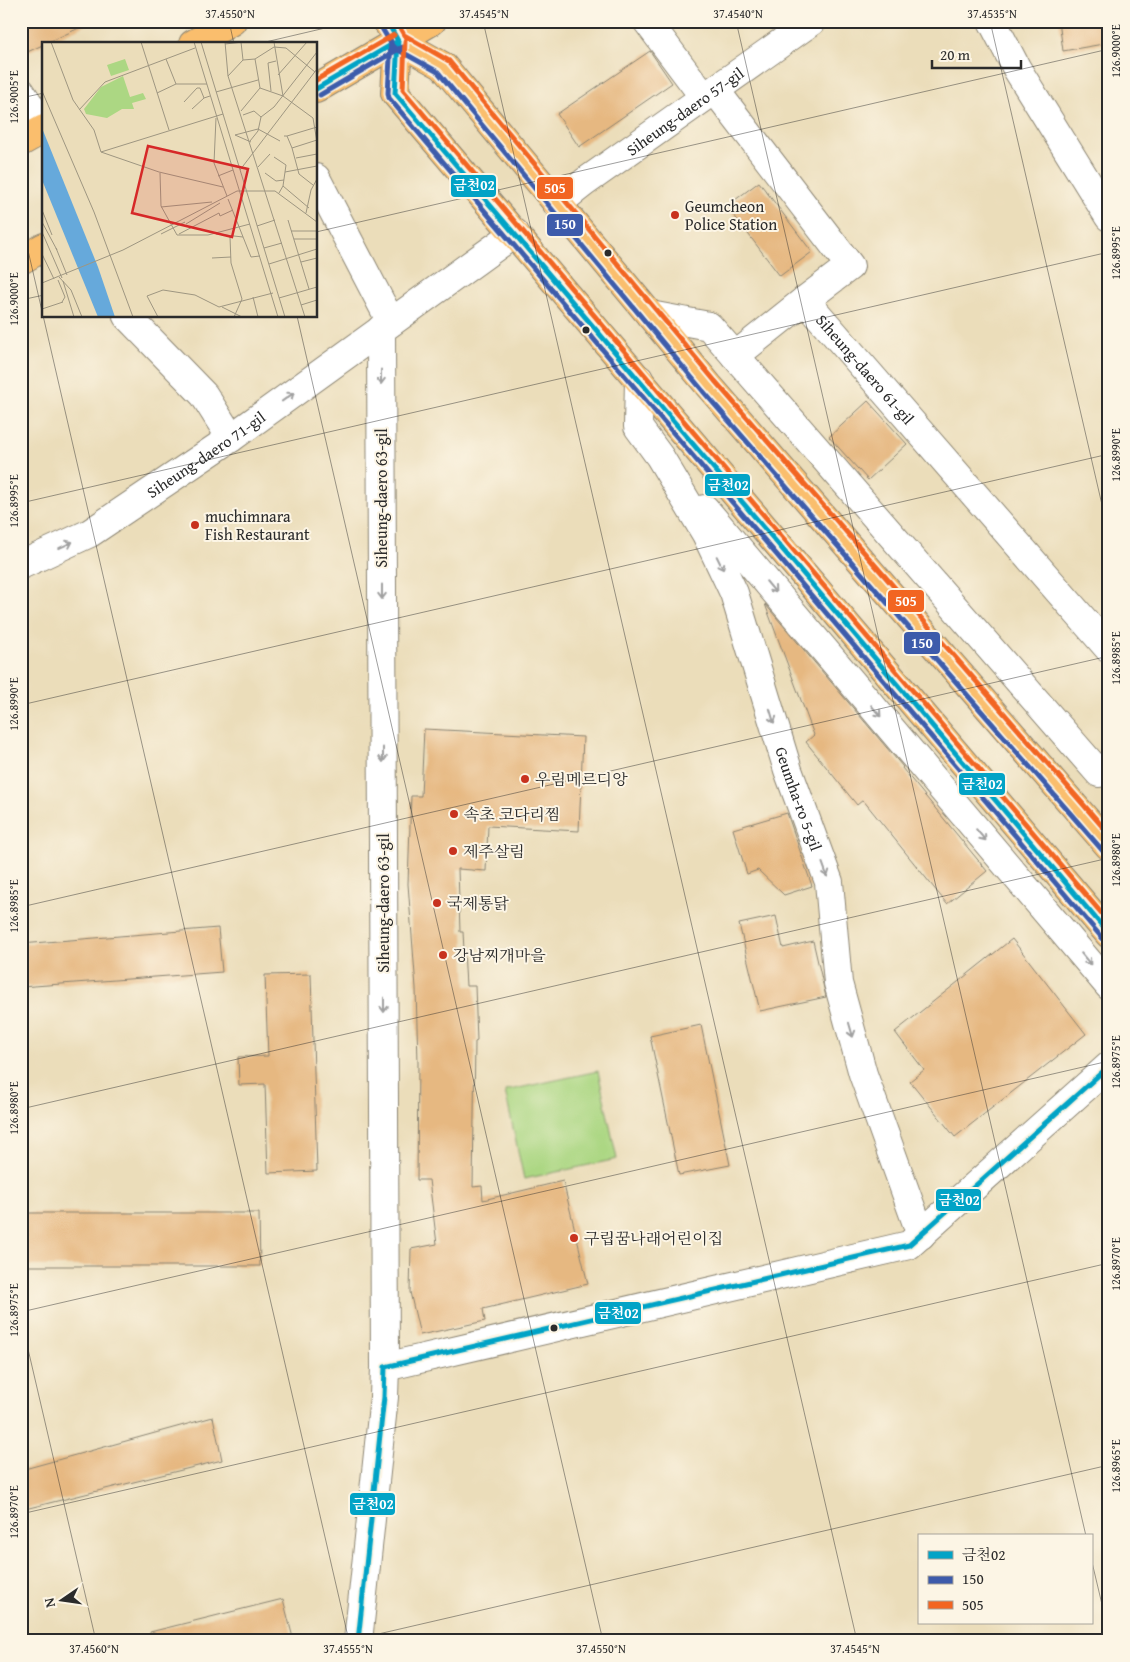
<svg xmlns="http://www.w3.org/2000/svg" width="1130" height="1662" font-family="'Gentium Book Plus','Noto Serif KR',serif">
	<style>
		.green { fill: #acd783; stroke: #6c8157 }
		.building { fill: #e6b881 }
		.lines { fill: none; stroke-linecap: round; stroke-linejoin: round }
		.minor-casing { stroke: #8b8472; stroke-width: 30 }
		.major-casing { stroke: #8b8472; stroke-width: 30 }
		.minor { stroke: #fff; stroke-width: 28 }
		.major { stroke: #fabe6d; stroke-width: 28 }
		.bus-1-casing { stroke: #fcf5e5; stroke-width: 9 }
		.bus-2-casing { stroke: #fcf5e5; stroke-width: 9 }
		.bus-3-casing { stroke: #fcf5e5; stroke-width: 9 }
		.bus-1 { stroke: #02a3c6; stroke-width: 5 }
		.bus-2 { stroke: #3d5bab; stroke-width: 5 }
		.bus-3 { stroke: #f26522; stroke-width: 5 }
		.oneway { stroke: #a0a0a0 }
		.ticks { fill: none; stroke: #2b2b2b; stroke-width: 1; stroke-opacity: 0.45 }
		.poi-dot { fill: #c8321e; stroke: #fcf5e5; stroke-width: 2 }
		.bus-dot { fill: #2b2b2b; stroke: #fcf5e5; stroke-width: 2 }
		.labels { text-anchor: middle; stroke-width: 4; stroke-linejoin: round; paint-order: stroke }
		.street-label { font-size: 16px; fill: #2b2b2b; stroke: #fcf5e5 }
		.poi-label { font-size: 16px; fill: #2b2b2b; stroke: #fcf5e5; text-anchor: start }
		.inset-road { fill: none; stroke: #9e9681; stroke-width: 1 }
		.view { fill: #d62828; fill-opacity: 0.15; stroke: #d62828; stroke-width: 2.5 }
		.inset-edge { fill: none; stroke: #2b2b2b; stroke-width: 2.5 }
		.line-badge { stroke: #fcf5e5; stroke-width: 2 }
		.badge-label { font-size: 14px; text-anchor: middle; font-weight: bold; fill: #fff }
		.neatline { fill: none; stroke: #2b2b2b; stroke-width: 2 }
		.ticks-label { font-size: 12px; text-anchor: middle; fill: #2b2b2b }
	</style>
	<rect width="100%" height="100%" fill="#fcf5e5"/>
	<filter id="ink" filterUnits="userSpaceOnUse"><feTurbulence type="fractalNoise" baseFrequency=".02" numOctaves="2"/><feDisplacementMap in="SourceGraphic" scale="10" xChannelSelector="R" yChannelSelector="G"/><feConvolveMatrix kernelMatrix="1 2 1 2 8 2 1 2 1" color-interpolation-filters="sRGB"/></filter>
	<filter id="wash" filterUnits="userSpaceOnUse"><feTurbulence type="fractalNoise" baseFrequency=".0096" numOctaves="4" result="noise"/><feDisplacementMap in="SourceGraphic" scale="20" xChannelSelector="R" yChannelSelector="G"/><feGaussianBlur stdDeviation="1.12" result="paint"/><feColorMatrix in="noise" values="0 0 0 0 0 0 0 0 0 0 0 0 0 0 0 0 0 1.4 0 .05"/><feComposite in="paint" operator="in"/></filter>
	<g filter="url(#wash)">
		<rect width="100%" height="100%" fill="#ebddba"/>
		<path class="green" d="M 598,1071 L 617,1159 L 524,1179 L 505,1091 Z"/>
		<g id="blocks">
			<path class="building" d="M 21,21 L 94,21 L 21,55 Z
				M 1059,21 L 1109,21 L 1109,43 L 1063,51 Z
				M 650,51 L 672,83 L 579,147 L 557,114 Z
				M 759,182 L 812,252 L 780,276 L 727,206 Z
				M 868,401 L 907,444 L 868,480 L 829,437 Z
				M 765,604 L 903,767 L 902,768 L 987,871 L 947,904 L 863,800 L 857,805 L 806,742 L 814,735 Z
				M 424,729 L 583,737 L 579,831 L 488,826 L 486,871 L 458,869 L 460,932 L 463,932 L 466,986 L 475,986 L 477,1041 L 475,1042 L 473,1187 L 482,1186 L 483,1200 L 563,1181 L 588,1284 L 483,1309 L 485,1321 L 420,1335 L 410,1292 L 411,1249 L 437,1244 L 429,1180 L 417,1180 L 418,1063 L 416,988 L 408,884 L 411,796 L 421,796 Z
				M 787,813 L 812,886 L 784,895 L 758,870 L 747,874 L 733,829 Z
				M 776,916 L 783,948 L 813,941 L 826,997 L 760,1011 L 739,924 Z
				M 218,928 L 222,972 L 21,987 L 21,944 Z
				M 1012,939 L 1086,1034 L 955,1137 L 910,1081 L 924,1070 L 895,1032 Z
				M 311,974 L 317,1171 L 268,1173 L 265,1084 L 239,1085 L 238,1057 L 268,1056 L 265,975 Z
				M 701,1025 L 730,1165 L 679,1175 L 650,1036 Z
				M 21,1213 L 259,1213 L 260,1266 L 21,1266 Z
				M 213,1417 L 222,1460 L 21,1510 L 21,1470 Z
				M 283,1599 L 293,1638 L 280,1641 L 151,1641 L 150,1632 Z"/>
		</g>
	</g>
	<g filter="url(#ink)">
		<use href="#blocks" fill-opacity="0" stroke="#8b8472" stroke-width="1"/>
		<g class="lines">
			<g class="minor-casing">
				<g id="minor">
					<path d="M 647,21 L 704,97"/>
					<path d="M 992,21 L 1017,69 L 1109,217"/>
					<path id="s1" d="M 715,90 L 850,266 L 805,300 L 1109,649"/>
					<path d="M 21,92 L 44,127"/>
					<path d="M 316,178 L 391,322"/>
					<path id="s2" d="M 557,204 L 585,182 L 812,21"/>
					<path d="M 650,315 L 709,326 L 1099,773"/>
					<path d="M 127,316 L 204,395 L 231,438"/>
					<path d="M 735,356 L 805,300"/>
					<path id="s3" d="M 639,379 L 638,427 L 660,457 L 706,534 L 734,593 L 788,770 L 829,882 L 838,983 L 863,1074 L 921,1235"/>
					<path d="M 705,509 L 1109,986"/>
					<path id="s4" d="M 21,565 L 90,533 L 231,438 L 515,233"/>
					<path d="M 385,1367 L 909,1245 L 1109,1066"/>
					<path d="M 358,1641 L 384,1397 L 385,1367 L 381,329"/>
				</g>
			</g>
			<g class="major-casing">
				<path id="major" d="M 387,21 L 398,41 L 443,66 L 709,386 L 1109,846
					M 398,41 L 395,93 L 1109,934
					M 193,44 L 232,21
					M 316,89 L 432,21
					M 21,142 L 44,129
					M 21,260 L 44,247"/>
			</g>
			<use href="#minor" class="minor"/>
			<use href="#major" class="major"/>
			<g class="bus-1-casing">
				<path id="bus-1" d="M 387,21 L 398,41 L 395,93 L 1109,934
					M 316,89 L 398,41
					M 385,1367 L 909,1245 L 1109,1066
					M 358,1641 L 384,1397 L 385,1367"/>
			</g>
			<g class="bus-2-casing">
				<path id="bus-2" d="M 380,25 L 393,47 L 438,72 L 703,391 L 1103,851
					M 391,41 L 388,93 L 389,98 L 1103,939
					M 320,95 L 402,47"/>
			</g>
			<g class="bus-3-casing">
				<path id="bus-3" d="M 396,21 L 404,35 L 449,61 L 715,381 L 1109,834
					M 405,41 L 403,90 L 1109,922
					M 316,80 L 394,35"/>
			</g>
			<use href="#bus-1" class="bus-1"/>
			<use href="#bus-2" class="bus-2"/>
			<use href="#bus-3" class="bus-3"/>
		</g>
		<defs><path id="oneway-shaft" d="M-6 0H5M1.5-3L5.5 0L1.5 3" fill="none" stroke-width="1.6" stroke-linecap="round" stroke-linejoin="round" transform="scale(1.25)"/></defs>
		<g class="oneway">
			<use href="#oneway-shaft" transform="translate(381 377) rotate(90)"/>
			<use href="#oneway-shaft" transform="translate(288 397) rotate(-36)"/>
			<use href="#oneway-shaft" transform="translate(66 545) rotate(-25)"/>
			<use href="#oneway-shaft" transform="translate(720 563) rotate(64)"/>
			<use href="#oneway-shaft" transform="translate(771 587) rotate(50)"/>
			<use href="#oneway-shaft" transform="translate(382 592) rotate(90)"/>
			<use href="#oneway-shaft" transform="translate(876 711) rotate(50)"/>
			<use href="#oneway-shaft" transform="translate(772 716) rotate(73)"/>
			<use href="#oneway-shaft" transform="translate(383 755) rotate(90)"/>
			<use href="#oneway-shaft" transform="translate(981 835) rotate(50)"/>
			<use href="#oneway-shaft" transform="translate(825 870) rotate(70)"/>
			<use href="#oneway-shaft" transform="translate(1086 959) rotate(50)"/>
			<use href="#oneway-shaft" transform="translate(384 1005) rotate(90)"/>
			<use href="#oneway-shaft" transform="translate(851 1030) rotate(74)"/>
		</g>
	</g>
	<path class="ticks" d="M 229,21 L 234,44M 483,21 L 857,1641M 736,21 L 1086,1536M 990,21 L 1109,535M 257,44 L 355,21M 21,98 L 44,93M 21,220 L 349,1641M 316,232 L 1109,49M 21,300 L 44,295M 297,316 L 603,1641M 21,503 L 1109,252M 21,705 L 1109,454M 21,907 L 1109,656M 21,1109 L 1109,858M 21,1312 L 1109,1061M 21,1319 L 96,1641M 21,1514 L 1109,1263M 1091,1558 L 1109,1634M 348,1641 L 1109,1465"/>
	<g class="poi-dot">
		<circle cx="675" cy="215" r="5"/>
		<circle cx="195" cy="525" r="5"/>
		<circle cx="525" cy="779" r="5"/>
		<circle cx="454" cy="814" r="5"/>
		<circle cx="453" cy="851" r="5"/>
		<circle cx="437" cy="903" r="5"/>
		<circle cx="443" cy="955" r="5"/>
		<circle cx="574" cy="1238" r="5"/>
	</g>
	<g class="bus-dot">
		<circle cx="608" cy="253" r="4.5"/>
		<circle cx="586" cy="330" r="4.5"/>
		<circle cx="554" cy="1328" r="4.5"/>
	</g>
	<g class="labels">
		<g class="street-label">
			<text dy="6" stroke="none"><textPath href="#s2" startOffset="158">Siheung-daero 57-gil</textPath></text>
			<text dy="6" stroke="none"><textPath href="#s1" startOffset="370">Siheung-daero 61-gil</textPath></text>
			<text dy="6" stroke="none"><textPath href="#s4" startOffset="216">Siheung-daero 71-gil</textPath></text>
			<text transform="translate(381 498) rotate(-90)" y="6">Siheung-daero 63-gil</text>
			<text dy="6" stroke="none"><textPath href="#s3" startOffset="456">Geumha-ro 5-gil</textPath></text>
			<text transform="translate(383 903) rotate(-90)" y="6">Siheung-daero 63-gil</text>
		</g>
		<g class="poi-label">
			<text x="685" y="212">Geumcheon<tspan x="685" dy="18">Police Station</tspan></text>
			<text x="205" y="522">muchimnara<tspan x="205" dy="18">Fish Restaurant</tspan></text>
			<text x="535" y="785">우림메르디앙</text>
			<text x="464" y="820">속초 코다리찜</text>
			<text x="463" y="857">제주살림</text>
			<text x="447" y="909">국제통닭</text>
			<text x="453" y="961">강남찌개마을</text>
			<text x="584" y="1244">구립꿈나래어린이집</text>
		</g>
	</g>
	<g transform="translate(42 42)">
		<rect width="275" height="275" fill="#ebddba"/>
		<path d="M 83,17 L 87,28 L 69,34 L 65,23 ZM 81,34 L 88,55 L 101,51 L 104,57 L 90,61 L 92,67 L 80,67 L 65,76 L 44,72 L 42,67 L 59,45 Z" fill="#acd783"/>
		<path d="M 0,86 L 56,225 L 73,275 L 56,275 L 0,138 Z" fill="#66a9db"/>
		<path class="inset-road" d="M 9,0 L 31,58 L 52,88 L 59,110M 99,0 L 127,88M 152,0 L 236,275M 159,0 L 243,275M 183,0 L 186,34 L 263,275M 199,0 L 201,18M 232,0 L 241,54M 183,2 L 201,0M 232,5 L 244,6 L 273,30M 124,17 L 134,42M 213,17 L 218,46M 236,33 L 265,0M 186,34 L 201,18 L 213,17 L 232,5M 0,49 L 52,170 L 91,275M 229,49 L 226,21 L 234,19M 174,50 L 216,38M 115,51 L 134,42 L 165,42M 142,60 L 155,46 L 158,46 L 162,56M 150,67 L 162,56 L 168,54M 37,68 L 63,40 L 153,6M 199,69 L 218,46 L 241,54 L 271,76 L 275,100M 201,73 L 212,69 L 219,75M 174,76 L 172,121 L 185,154M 242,94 L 245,94 L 250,106 L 257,132 L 271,143M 245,94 L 275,85M 208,99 L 216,89 L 219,75 L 232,65 L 275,10M 209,100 L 193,93 L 216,87 L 238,99M 250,106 L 275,98M 59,110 L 181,72M 59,110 L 117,130 L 181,145M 232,115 L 244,123 L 241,144 L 237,151M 254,116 L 275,112M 216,125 L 228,112M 198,128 L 275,27M 243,130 L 275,124M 118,131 L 119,164 L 135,193 L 166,193 L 208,182M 223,131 L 234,139 L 242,138M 176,134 L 191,128M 241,144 L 267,166M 186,157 L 209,215 L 218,214M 119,165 L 170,160M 0,168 L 10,193M 264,171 L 269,148 L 275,137M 246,178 L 267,247M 0,180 L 15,208M 144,182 L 178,161M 215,184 L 233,178M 249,189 L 275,189M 0,190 L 20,236M 119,192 L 143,180M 137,192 L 177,171 L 178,174 L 191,168M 174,192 L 201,195M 188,195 L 189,221 L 200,257 L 192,275M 252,197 L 275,197M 14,206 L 25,233M 222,206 L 240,201M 0,212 L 12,237M 170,216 L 189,215M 259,220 L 275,216M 227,222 L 275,207M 17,235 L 29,248 L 40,275M 16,238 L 23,255 L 20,260M 21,239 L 32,275M 0,241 L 81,208 L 195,149 L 233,149 L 275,180M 211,255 L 216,275M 237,256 L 275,245M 259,263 L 275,258M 180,265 L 200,275M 0,267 L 21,260M 116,275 L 105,254 L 121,248 L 153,253 L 177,265 L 231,251"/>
		<path class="view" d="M 106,104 L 206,127 L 190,195 L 90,171 Z"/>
		<rect width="275" height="275" class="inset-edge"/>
	</g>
	<g class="line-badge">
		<rect x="450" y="174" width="47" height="24" rx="5" fill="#02a3c6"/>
		<rect x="536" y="176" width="38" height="24" rx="5" fill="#f26522"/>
		<rect x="546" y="213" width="38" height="24" rx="5" fill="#3d5bab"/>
		<rect x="704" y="473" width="47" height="24" rx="5" fill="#02a3c6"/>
		<rect x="887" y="589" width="38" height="24" rx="5" fill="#f26522"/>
		<rect x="903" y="631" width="38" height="24" rx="5" fill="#3d5bab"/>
		<rect x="958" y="772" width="48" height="24" rx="5" fill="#02a3c6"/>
		<rect x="935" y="1188" width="47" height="24" rx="5" fill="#02a3c6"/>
		<rect x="594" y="1301" width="48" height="24" rx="5" fill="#02a3c6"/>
		<rect x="349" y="1492" width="47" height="24" rx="5" fill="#02a3c6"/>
	</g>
	<g class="badge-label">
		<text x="474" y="190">금천02</text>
		<text x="555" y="193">505</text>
		<text x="565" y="229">150</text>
		<text x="728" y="490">금천02</text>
		<text x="906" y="606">505</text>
		<text x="922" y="648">150</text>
		<text x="982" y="789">금천02</text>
		<text x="959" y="1205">금천02</text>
		<text x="618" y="1318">금천02</text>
		<text x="373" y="1509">금천02</text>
	</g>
	<rect width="1130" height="1662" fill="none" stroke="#fcf5e5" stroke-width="55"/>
	<rect x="918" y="1534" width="175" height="90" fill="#fcf5e5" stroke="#a8a49b"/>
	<rect x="928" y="1551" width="25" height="8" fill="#02a3c6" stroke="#a8a49b"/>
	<text x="962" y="1560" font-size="15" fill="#2b2b2b">금천02</text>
	<rect x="928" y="1576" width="25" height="8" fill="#3d5bab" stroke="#a8a49b"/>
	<text x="962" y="1584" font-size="15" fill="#2b2b2b">150</text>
	<rect x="928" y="1601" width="25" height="8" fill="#f26522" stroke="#a8a49b"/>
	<text x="962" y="1610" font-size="15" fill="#2b2b2b">505</text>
	<g transform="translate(62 1600) rotate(257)" stroke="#fcf5e5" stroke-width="4" paint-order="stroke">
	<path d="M0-4L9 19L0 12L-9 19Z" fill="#2b2b2b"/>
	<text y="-8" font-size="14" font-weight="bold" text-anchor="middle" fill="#2b2b2b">N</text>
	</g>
	<path d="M932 60v8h89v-8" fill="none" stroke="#2b2b2b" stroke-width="2.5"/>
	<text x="940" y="60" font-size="15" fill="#2b2b2b" stroke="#fcf5e5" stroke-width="4" paint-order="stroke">20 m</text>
	<rect x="28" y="28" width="1074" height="1606" class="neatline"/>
	<g class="ticks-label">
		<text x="230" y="18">37.4550°N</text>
		<text x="484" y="18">37.4545°N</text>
		<text x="738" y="18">37.4540°N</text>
		<text x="992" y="18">37.4535°N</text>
		<text transform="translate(1116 51) rotate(-90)" y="4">126.9000°E</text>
		<text transform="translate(14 97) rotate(-90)" y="4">126.9005°E</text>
		<text transform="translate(1116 253) rotate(-90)" y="4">126.8995°E</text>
		<text transform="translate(14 299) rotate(-90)" y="4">126.9000°E</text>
		<text transform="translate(1116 455) rotate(-90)" y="4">126.8990°E</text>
		<text transform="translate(14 501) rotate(-90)" y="4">126.8995°E</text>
		<text transform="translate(1116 658) rotate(-90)" y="4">126.8985°E</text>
		<text transform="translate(14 704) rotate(-90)" y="4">126.8990°E</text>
		<text transform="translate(1116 860) rotate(-90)" y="4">126.8980°E</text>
		<text transform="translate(14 906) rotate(-90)" y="4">126.8985°E</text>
		<text transform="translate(1116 1062) rotate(-90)" y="4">126.8975°E</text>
		<text transform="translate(14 1108) rotate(-90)" y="4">126.8980°E</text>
		<text transform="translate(1116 1264) rotate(-90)" y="4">126.8970°E</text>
		<text transform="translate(14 1310) rotate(-90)" y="4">126.8975°E</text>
		<text transform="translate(1116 1466) rotate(-90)" y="4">126.8965°E</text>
		<text transform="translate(14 1512) rotate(-90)" y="4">126.8970°E</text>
		<text x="94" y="1653">37.4560°N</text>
		<text x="348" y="1653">37.4555°N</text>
		<text x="601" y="1653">37.4550°N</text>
		<text x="855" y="1653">37.4545°N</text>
	</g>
</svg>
